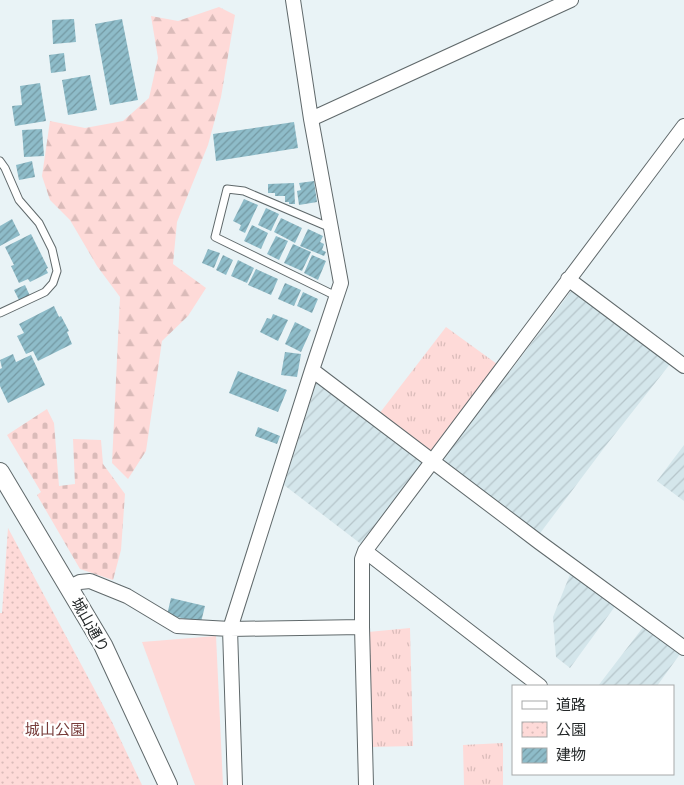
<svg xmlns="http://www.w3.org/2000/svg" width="684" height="785" font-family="'PT Sans','Noto Sans JP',sans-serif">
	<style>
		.industrial { fill: url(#industrial-furrows) }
		.grass { fill: url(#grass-tufts) }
		.forest { fill: url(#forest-firs) }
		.cemetery { fill: url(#cemetery-stones) }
		.park { fill: url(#park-dots) }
		.pitch { fill: #fedad8 }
		.building { fill: url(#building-hatch) }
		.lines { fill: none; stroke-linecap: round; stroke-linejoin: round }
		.service-casing { stroke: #60696b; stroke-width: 9 }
		.minor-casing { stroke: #60696b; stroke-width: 16 }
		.tertiary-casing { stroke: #60696b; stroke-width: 20 }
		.service { stroke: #fff; stroke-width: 7 }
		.minor { stroke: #fff; stroke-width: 14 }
		.tertiary { stroke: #fff; stroke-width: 18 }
		.labels { text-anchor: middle; stroke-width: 4.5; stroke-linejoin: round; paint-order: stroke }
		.street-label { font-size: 15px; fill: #242829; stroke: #fff }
		.park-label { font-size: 15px; fill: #773c3a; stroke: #fff }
	</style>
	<defs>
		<pattern id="industrial-furrows" width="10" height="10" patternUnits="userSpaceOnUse" patternTransform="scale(1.25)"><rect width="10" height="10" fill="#d4e6eb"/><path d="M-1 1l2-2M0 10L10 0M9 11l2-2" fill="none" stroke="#b6c5ca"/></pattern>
		<pattern id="grass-tufts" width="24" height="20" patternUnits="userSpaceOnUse" patternTransform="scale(1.25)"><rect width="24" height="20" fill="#fedad8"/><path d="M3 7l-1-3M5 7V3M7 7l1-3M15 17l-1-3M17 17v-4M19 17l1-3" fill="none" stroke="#dabbb9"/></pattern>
		<pattern id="forest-firs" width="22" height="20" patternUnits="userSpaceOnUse" patternTransform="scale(1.25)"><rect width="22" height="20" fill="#fedad8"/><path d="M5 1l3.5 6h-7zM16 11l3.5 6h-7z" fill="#dabbb9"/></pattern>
		<pattern id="cemetery-stones" width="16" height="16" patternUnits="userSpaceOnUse" patternTransform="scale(1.25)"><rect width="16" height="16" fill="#fedad8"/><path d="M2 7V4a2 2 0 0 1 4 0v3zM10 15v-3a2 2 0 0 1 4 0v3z" fill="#dabbb9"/></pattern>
		<pattern id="park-dots" width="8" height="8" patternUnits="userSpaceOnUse" patternTransform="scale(1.25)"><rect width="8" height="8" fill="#fedad8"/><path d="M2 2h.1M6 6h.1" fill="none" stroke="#dabbb9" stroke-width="1.8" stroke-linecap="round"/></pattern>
		<pattern id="building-hatch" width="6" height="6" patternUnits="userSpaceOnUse" patternTransform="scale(1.25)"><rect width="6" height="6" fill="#8ebcc9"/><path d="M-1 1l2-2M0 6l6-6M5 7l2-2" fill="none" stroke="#7499a3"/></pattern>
	</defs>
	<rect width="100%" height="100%" fill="#e9f3f6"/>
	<path class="industrial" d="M 572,290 L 670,364 L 604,448 L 538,536 L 446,464 L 444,458 Z
		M 317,381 L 423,461 L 361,544 L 284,485 Z
		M 684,445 L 684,501 L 657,481 Z
		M 571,572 L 616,605 L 570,668 L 556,657 L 553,617 Z
		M 644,626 L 680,654 L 657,686 L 598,686 Z"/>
	<path class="grass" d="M 446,327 L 497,364 L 430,454 L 379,414 Z
		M 410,628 L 413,746 L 371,747 L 368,632 Z
		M 503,743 L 503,785 L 464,785 L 463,745 Z"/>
	<path class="forest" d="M 219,7 L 235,15 L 221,97 L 208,145 L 177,222 L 173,264 L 206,288 L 188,316 L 162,341 L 146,451 L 128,479 L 112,463 L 120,297 L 97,266 L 70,220 L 50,200 L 42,176 L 50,121 L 85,128 L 123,121 L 149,98 L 158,58 L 151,16 L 178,21 Z"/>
	<path class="cemetery" d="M 47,409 L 54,423 L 59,486 L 75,484 L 73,439 L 101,440 L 103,464 L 125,494 L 121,550 L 113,580 L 80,569 L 37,495 L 41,492 L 7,435 Z"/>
	<path class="park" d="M 8,528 L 112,722 L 142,785 L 0,785 L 0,613 L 2,613 Z"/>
	<path class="pitch" d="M 216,636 L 223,785 L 195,785 L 142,642 Z"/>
	<path class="building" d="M 74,19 L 76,42 L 53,44 L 52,20 Z
		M 122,19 L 138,100 L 110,105 L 95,24 Z
		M 64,53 L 66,71 L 51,73 L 49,55 Z
		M 90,75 L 97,110 L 68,115 L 62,80 Z
		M 40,83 L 46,121 L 15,126 L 12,106 L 22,105 L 20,86 Z
		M 294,122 L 298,148 L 216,161 L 213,134 Z
		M 42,129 L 44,156 L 24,157 L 22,130 Z
		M 32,161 L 35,177 L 19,180 L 16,165 Z
		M 314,181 L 317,202 L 299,205 L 297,191 L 301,190 L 299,183 Z
		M 294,183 L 295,204 L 289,204 L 289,202 L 285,202 L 285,196 L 275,196 L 275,193 L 268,193 L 268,184 Z
		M 244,199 L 258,205 L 245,233 L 239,230 L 241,225 L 233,221 Z
		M 266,208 L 279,214 L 271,231 L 258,225 Z
		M 281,218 L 302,228 L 295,243 L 274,232 Z
		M 12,219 L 20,235 L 0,246 L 0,226 Z
		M 252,225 L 268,233 L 261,249 L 244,241 Z
		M 308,229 L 323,236 L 320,242 L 324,244 L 322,250 L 326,252 L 324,256 L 300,246 Z
		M 31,234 L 48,268 L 46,269 L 48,273 L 30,282 L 28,279 L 19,283 L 11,266 L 14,265 L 5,247 Z
		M 276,236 L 288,241 L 279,260 L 267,254 Z
		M 293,244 L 311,252 L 302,271 L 284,263 Z
		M 208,249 L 220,253 L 214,268 L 202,263 Z
		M 223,255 L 233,260 L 226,275 L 216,270 Z
		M 312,255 L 326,261 L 318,280 L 304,273 Z
		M 238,260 L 254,268 L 247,283 L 231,276 Z
		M 256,269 L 278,279 L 271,295 L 248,285 Z
		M 285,283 L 301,290 L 294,306 L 278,299 Z
		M 25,285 L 30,296 L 20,302 L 14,290 Z
		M 303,292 L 318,299 L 312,313 L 297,306 Z
		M 54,306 L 59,317 L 61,316 L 69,331 L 67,332 L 72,344 L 38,361 L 33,351 L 26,354 L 17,336 L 24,333 L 19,324 Z
		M 273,314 L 288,320 L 278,341 L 260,332 L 267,318 L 271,319 Z
		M 295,322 L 311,330 L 301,352 L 285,344 Z
		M 285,352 L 301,354 L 297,377 L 281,375 Z
		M 13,354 L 16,362 L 31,355 L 45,385 L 8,403 L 0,386 L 0,369 L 2,368 L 0,360 Z
		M 238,371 L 287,390 L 278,412 L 229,393 Z
		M 258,427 L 280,436 L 277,444 L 255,436 Z
		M 171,598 L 205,606 L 201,622 L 167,615 Z"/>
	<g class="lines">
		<g class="service-casing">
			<path id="service" d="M 0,161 L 5,168 L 19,200 L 39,223 L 52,249 L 57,271 L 53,283 L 45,292 L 0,313
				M 331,228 L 244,191 L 227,189 L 215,237 L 336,296"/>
		</g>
		<g class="minor-casing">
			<path id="minor" d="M 311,119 L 571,0
				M 568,279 L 684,366
				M 312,370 L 539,542 L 684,648
				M 365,551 L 540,686
				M 70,587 L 80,582 L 90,581 L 127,596 L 177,626 L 230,629 L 362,627
				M 235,785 L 230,629 L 312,370 L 341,283 L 311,119 L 293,0
				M 366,785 L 362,627 L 362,559 L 365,551 L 684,126"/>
		</g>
		<g class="tertiary-casing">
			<path id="tertiary" d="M 0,472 L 103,645 L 168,785"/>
		</g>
		<use href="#service" class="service"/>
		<use href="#minor" class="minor"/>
		<use href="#tertiary" class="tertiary"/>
	</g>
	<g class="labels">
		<g class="street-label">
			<text transform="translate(90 625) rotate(61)" y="5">城山通り</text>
		</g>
		<g class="park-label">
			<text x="55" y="735">城山公園</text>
		</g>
	</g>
	<rect x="512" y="685" width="162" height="90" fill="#ffffff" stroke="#a7a9a9"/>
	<rect x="522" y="701" width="25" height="8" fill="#ffffff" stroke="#a7a9a9"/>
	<text x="556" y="710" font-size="15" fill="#242829">道路</text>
	<rect x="522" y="722" width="25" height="15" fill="url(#park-dots)" stroke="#a7a9a9"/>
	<text x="556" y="735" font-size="15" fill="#242829">公園</text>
	<rect x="522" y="748" width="25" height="15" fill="url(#building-hatch)" stroke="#a7a9a9"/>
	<text x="556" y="760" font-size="15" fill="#242829">建物</text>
</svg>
